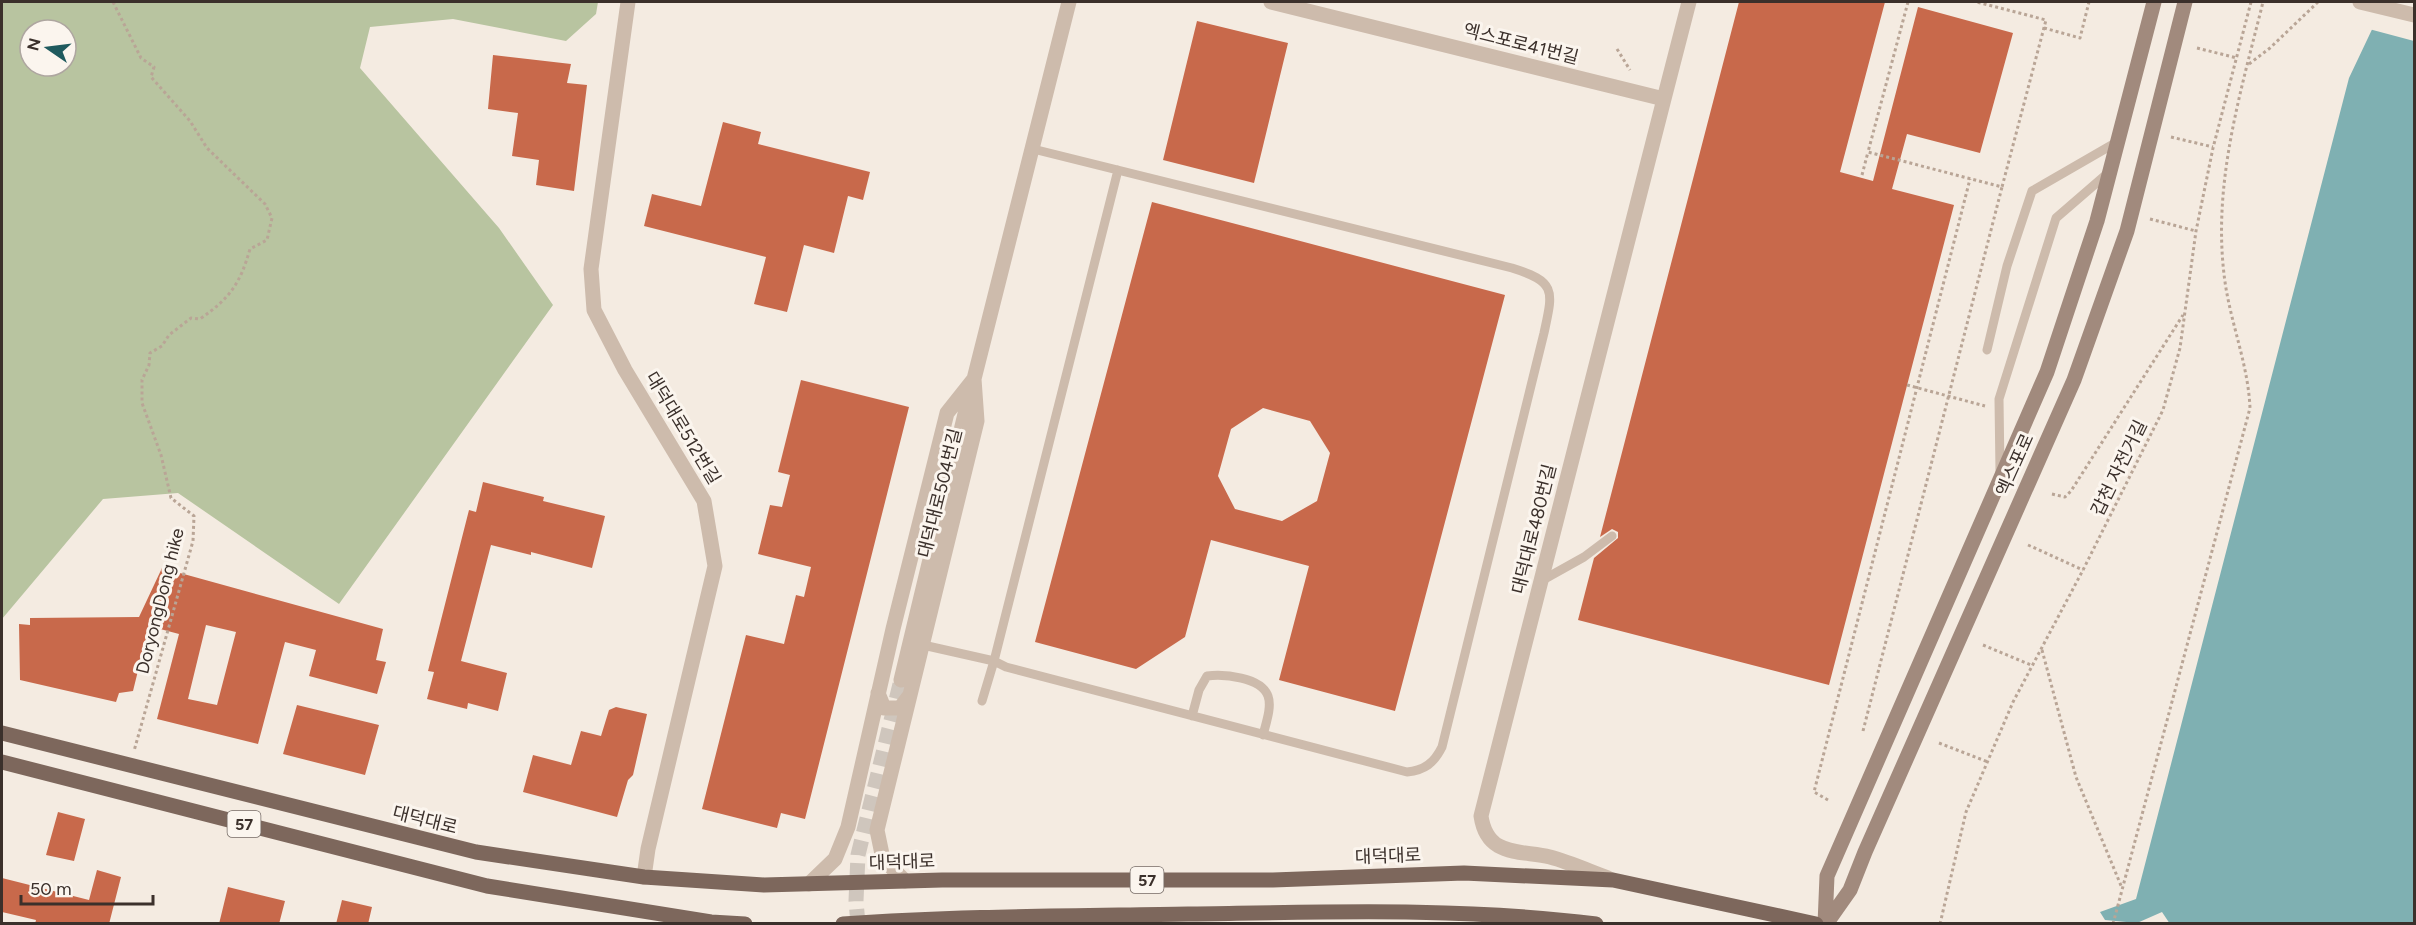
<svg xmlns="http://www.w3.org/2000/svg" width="2416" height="925" font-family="Figtree,'Noto Sans KR',sans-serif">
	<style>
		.green { fill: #b8c4a0; fill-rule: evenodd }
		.water { fill: #7fb0b2 }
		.pier { fill: #f4ebe1 }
		.building { fill: #c8694b; fill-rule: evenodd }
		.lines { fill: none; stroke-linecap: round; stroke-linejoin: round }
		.tertiary-tunnel { stroke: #cfc6bd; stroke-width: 15; stroke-dasharray: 15 8; stroke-linecap: butt }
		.path { stroke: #b9a596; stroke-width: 3; stroke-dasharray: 3 3; stroke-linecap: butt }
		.service { stroke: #cdbbac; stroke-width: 9 }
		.tertiary { stroke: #cdbbac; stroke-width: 15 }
		.secondary { stroke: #a18a7d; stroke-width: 15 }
		.primary { stroke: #7d675c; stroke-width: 15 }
		.labels { text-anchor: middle; stroke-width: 6; stroke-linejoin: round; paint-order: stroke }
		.shield { fill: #fbf5ee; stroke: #756b66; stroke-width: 1.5 }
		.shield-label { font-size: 16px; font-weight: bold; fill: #3b302b }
		.street-label { font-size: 18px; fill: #3b302b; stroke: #fbf5ee }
	</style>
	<rect width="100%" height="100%" fill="#f4ebe1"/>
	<path class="green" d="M 2,2 L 598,2 L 596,14 L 566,41 L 453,19 L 370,27 L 360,68 L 499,228 L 553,305 L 339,604 L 178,493 L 103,499 L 2,619 ZM 30,30 L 66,30 L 66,66 L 30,66 Z"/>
	<path class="water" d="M 2385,2 L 2414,2 L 2414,923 L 2170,924 L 2162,912 L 2137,923 L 2105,920 L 2100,912 L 2136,899 L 2349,78 Z"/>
	<path class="pier" d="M 2382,2 L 2414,2 L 2414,41 L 2369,29 Z"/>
	<path class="building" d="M 1739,2 L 1885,2 L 1840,172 L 1873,181 L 1918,7 L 2013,33 L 1980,153 L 1907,134 L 1892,189 L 1954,205 L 1829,685 L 1578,620 L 1594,558 L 1618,538 L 1618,532 L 1612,529 L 1600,537 Z
		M 1197,21 L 1288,43 L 1254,183 L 1163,160 Z
		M 493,55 L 571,64 L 567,83 L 587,85 L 574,191 L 536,185 L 539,160 L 512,156 L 518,113 L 488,109 Z
		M 723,122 L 761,132 L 758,144 L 870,172 L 863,200 L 848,196 L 834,253 L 804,245 L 787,312 L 754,304 L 766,257 L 644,226 L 652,194 L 701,206 Z
		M 1152,202 L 1505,295 L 1395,711 L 1279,680 L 1309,566 L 1211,540 L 1185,637 L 1136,669 L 1035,642 ZM 1263,408 L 1310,421 L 1330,453 L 1317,501 L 1282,521 L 1235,509 L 1218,476 L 1231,429 Z
		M 801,380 L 909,407 L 805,819 L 781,813 L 777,828 L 702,809 L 746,635 L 784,644 L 796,595 L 804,597 L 811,567 L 758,554 L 770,505 L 782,507 L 790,475 L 778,472 Z
		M 483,482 L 544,497 L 543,501 L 605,516 L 592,568 L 531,552 L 531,555 L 491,545 L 461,661 L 507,673 L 498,711 L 468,703 L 467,709 L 427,699 L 434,672 L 428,671 L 469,510 L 476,512 Z
		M 162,568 L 383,629 L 376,660 L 386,662 L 377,694 L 309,676 L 316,650 L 285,642 L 258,744 L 157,719 L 179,634 L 149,626 L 133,691 L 119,693 L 116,702 L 20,680 L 19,624 L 30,625 L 30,618 L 139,617 ZM 206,625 L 236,632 L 217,705 L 188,699 Z
		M 297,705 L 379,725 L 365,775 L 283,754 Z
		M 616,707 L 647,714 L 633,775 L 628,780 L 617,817 L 523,792 L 533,755 L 571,765 L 581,731 L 601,736 L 609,710 Z
		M 58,812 L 85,819 L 74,861 L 46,855 Z
		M 97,870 L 121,877 L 109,924 L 35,924 L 36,920 L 2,912 L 2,878 L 89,900 Z
		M 228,887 L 285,901 L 279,924 L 219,924 Z
		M 342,900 L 372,907 L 368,924 L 336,924 Z"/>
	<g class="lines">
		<path class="tertiary-tunnel" d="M 858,924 L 856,901 L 858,855 L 901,680"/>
		<path class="path" d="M 113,2 L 141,58 L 154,67 L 151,77 L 190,121 L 207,148 L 265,204 L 272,218 L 267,240 L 250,249 C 240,284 230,298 200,319 L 191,318 L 169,335 L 162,346 L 150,353 L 149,365 L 142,380 L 142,403 L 161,455 L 171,498 L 194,516 L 193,541 L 134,751
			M 1908,2 L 1868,152 L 2002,187 L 2046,20 L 1977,2
			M 2044,28 L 2080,38 L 2089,2
			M 2197,48 L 2237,58
			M 1617,49 L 1630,70
			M 2249,64 L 2270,48 L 2318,2
			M 2171,137 L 2213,147
			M 1862,175 L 1868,152
			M 2150,219 L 2196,231
			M 1907,385 L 1985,406
			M 2052,494 L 2065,497 L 2071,491 L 2183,315
			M 2028,545 L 2083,570
			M 1983,645 L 2031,665
			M 2042,650 L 2076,777 L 2122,888
			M 1863,731 L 2002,187
			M 1939,743 L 1988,762
			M 1828,800 L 1814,792 L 1970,179
			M 1940,924 L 1966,812 L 2013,702 L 2083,570 L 2163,410 L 2180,348 L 2196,231 L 2213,148 L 2251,2
			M 2113,924 L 2250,408 C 2248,362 2229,320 2224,274 C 2213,181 2241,91 2263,2"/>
		<path class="service" d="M 1033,149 L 1512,268 C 1557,282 1553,291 1544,333 L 1442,747 C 1434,763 1425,770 1407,772 L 1006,667 L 994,661 L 1118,170
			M 1987,350 L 2007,266 L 2032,191 L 2117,142
			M 2000,472 L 1999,399 L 2056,218 L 2108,173
			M 1541,581 L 1584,557 L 1612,536
			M 923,645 L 994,661 L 982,701
			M 1192,716 L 1199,690 L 1207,676 C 1224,674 1261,677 1268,696 C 1272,707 1266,723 1263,735"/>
		<path class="tertiary" d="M 628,2 L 591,269 L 594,310 L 625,370 L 704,501 L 715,566 L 648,849 L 644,877
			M 1271,2 L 1664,99 L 1689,2
			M 2360,2 L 2414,15
			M 901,680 L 970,393
			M 878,693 L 884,708 L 900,708 L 910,695
			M 1608,878 C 1589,871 1569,862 1550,857 C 1519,850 1487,857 1481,816 L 1664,99
			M 905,881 L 883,859 L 877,830 L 977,421 L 974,379 L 1069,2
			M 809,884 L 835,859 L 848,827 L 893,629 L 947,413 L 974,379"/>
		<path class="secondary" d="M 1825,924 L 1827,876 L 2047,372 L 2097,221 L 2154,2
			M 1826,924 L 1850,890 L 1865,852 L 2074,380 L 2127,231 L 2185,2"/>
		<path class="primary" d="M 2,733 L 476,852 L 644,877 L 764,885 L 942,880 L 1273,880 L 1464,873 L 1613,880 L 1816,924
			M 2,762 L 487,886 L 711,922 L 745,924
			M 843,924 C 958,916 1073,916 1188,914 C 1324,912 1461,907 1596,924"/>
	</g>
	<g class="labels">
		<g class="shield">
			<rect x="227.5" y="811" width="33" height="26" rx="4.5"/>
			<rect x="1130.5" y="867" width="33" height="26" rx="4.5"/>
		</g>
		<g class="shield-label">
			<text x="244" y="830">57</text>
			<text x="1147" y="886">57</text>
		</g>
		<g class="street-label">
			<text transform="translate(1521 44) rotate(14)" y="6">엑스포로41번길</text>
			<text transform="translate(683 428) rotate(59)" y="6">대덕대로512번길</text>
			<text transform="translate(2015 465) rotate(-66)" y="6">엑스포로</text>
			<text transform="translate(2119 468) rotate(-64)" y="6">갑천 자전거길</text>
			<text transform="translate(940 493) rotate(-76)" y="6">대덕대로504번길</text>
			<text transform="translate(1534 529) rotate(-76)" y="6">대덕대로480번길</text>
			<text transform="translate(160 601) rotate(-76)" y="6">DoryongDong hike</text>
			<text transform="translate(425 820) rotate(14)" y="6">대덕대로</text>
			<text transform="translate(1388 856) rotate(-2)" y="6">대덕대로</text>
			<text transform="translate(902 862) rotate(-2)" y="6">대덕대로</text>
		</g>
	</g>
	<rect width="2416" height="925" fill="none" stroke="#3b302b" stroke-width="6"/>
	<g transform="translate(48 48) rotate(284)"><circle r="28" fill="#fbf5ee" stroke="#aea6a0" stroke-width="1.5"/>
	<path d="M0-4.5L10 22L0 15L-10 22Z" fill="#1f5a5e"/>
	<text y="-9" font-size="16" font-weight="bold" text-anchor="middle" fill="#3b302b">N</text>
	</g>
	<path d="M21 895v9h132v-9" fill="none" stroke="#3b302b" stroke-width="3"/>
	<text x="30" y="895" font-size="18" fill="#3b302b" stroke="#fbf5ee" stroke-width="4.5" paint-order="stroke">50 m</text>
</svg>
